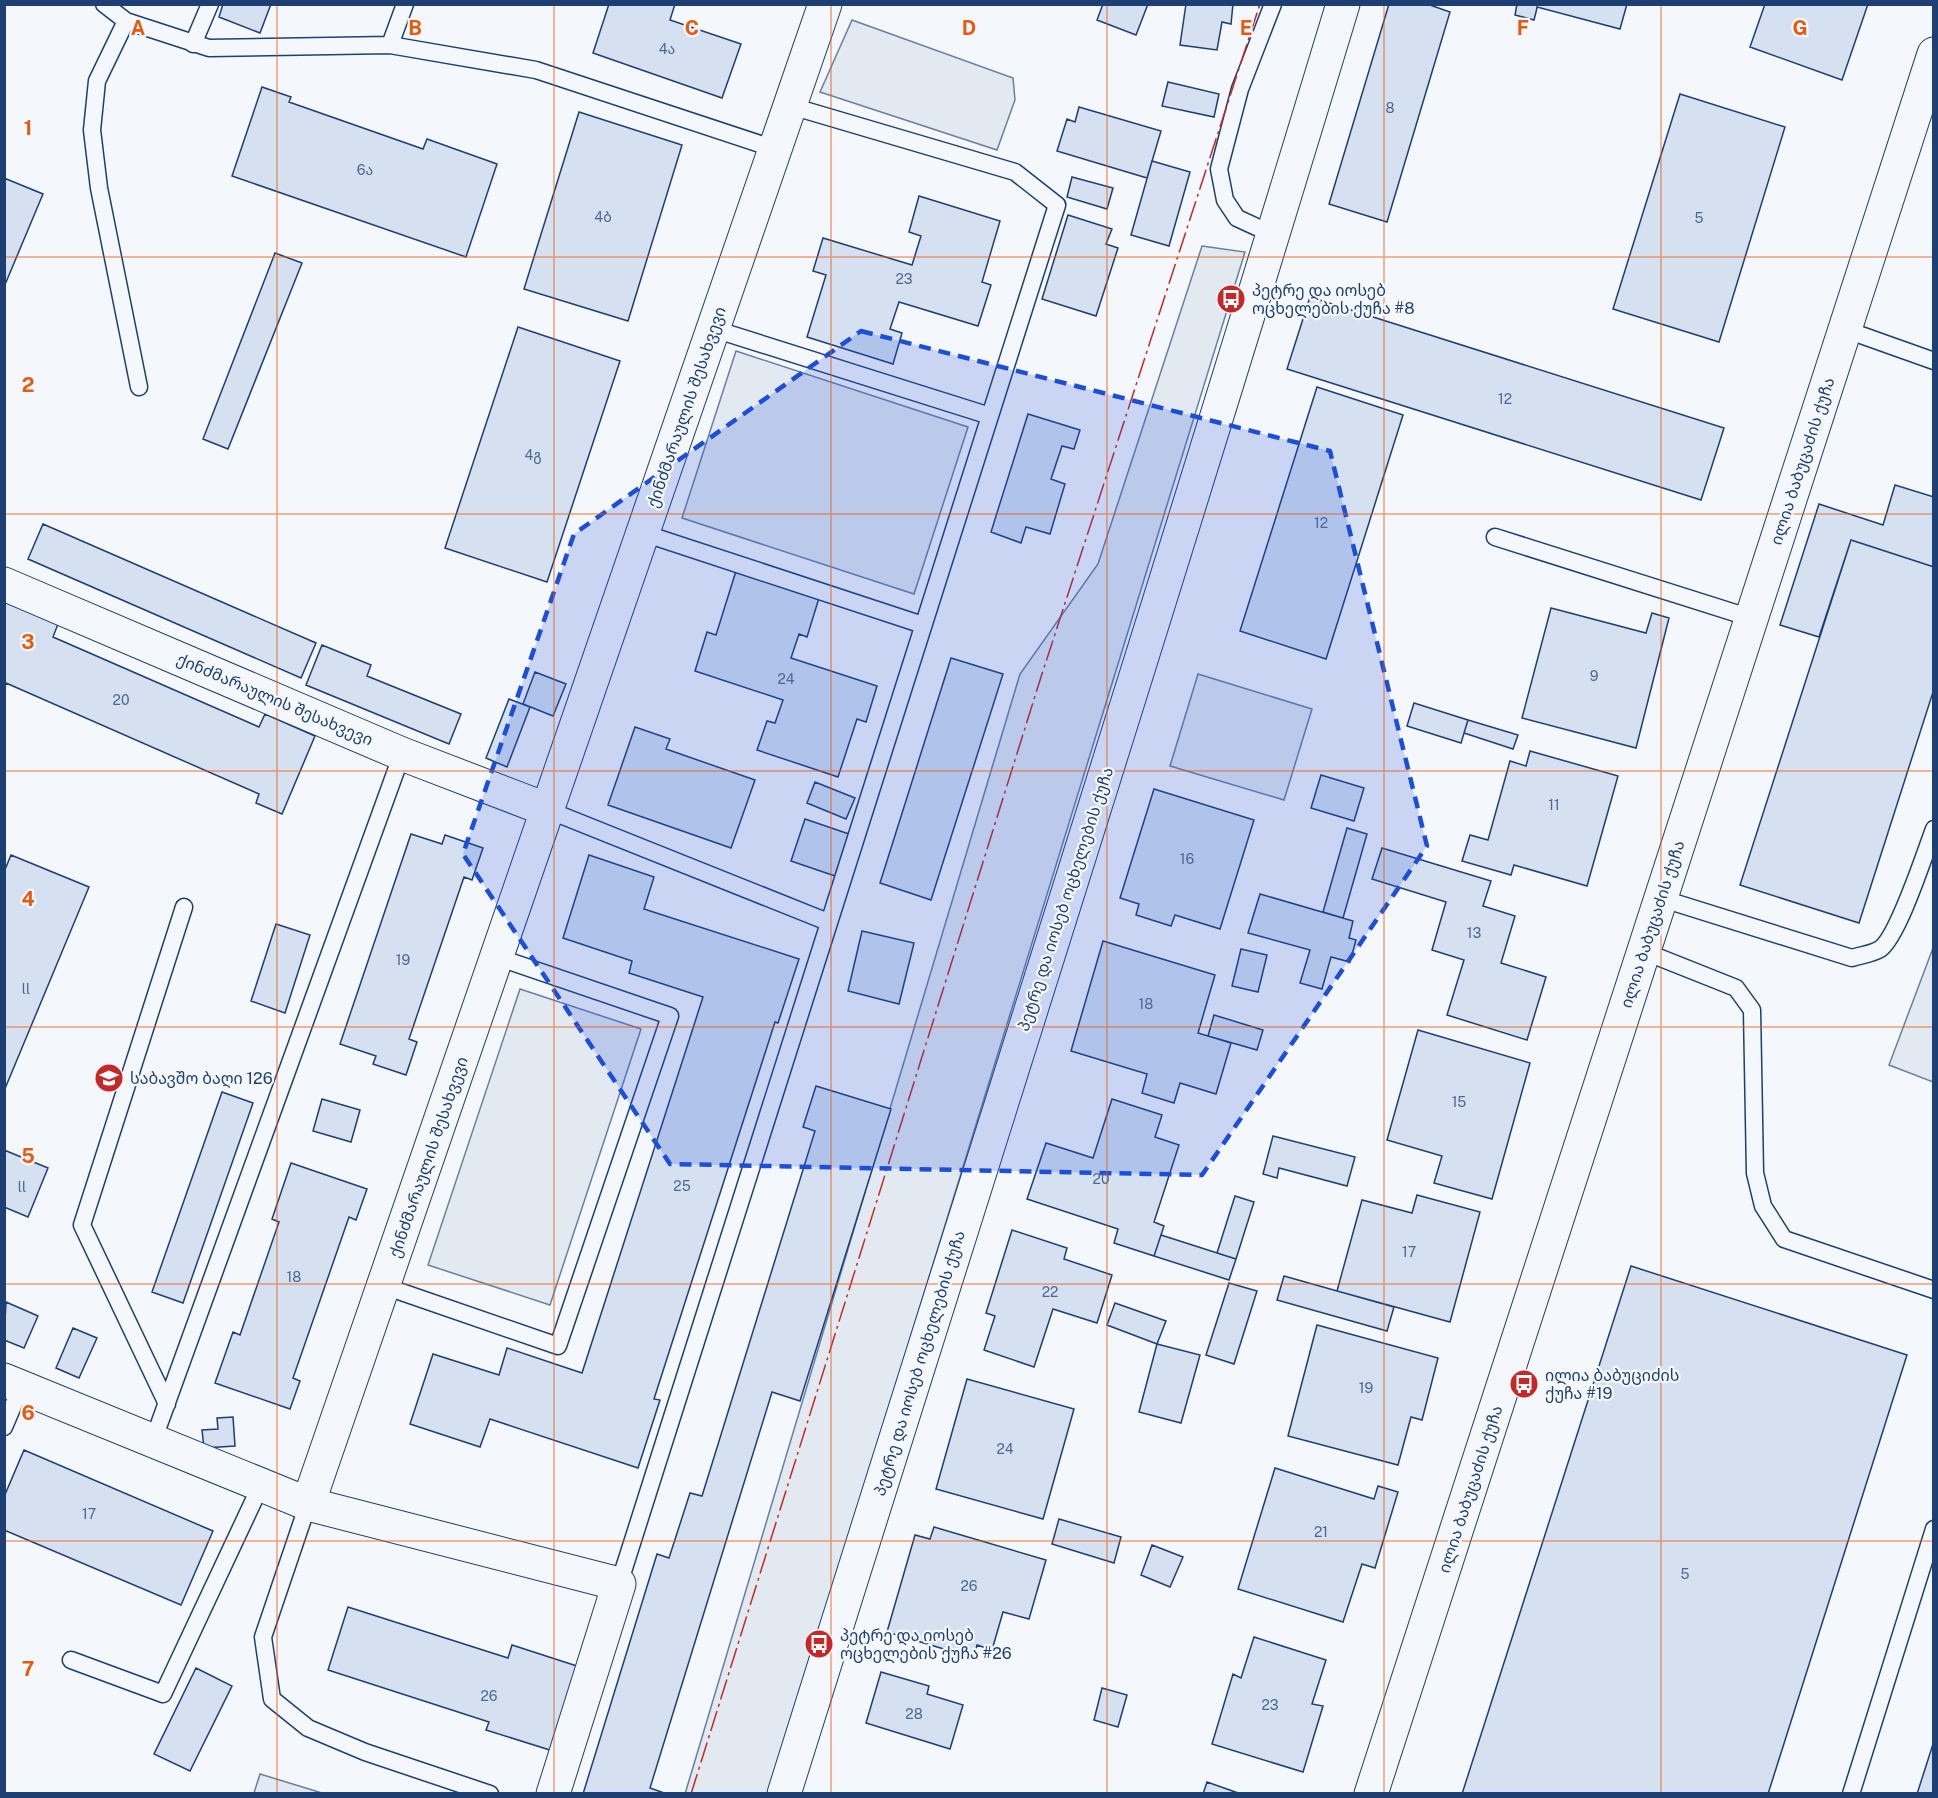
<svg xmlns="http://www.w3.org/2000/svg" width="1938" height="1798" font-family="'Public Sans','Noto Sans Georgian',sans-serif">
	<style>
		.green { fill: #e3e9f0; stroke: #687fa3; stroke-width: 1.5 }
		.building { fill: #d5e0f0; stroke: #1d3f73; stroke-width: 1.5 }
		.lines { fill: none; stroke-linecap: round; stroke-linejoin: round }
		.lane-casing { stroke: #1d3f73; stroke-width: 19 }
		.street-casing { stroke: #1d3f73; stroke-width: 35 }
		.secondary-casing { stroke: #1d3f73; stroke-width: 35 }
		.lane { stroke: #f4f7fb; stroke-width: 16 }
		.street { stroke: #f4f7fb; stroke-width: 33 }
		.secondary { stroke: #f4f7fb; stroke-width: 33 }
		.power { stroke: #c62828; stroke-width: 1.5; stroke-dasharray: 21 4.5 3 4.5; stroke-linecap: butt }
		.marked { fill: #1d4ed8; fill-opacity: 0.2; stroke: #1d4ed8; stroke-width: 4.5; stroke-dasharray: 12 8; stroke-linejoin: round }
		.grid { fill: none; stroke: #e8590c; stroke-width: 1.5; stroke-opacity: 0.55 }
		.labels { text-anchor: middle; stroke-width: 4.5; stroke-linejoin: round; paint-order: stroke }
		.number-label { font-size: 14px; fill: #4b6792 }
		.poi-label { font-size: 16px; fill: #1d3f73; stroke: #f4f7fb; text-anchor: start }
		.street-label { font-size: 16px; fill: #1d3f73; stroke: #f4f7fb }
		.grid-label { font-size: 20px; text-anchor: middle; font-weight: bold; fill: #e8590c; stroke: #f4f7fb; stroke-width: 4.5; stroke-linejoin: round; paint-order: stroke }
	</style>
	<rect width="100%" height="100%" fill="#f4f7fb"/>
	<path class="green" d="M 852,20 L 1013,78 L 1015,100 L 997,150 L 820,92 Z
		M 1202,246 L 1245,252 L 770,1793 L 685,1794 L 1020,674 L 1098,564 Z
		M 736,351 L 968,427 L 914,594 L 682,518 Z
		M 1198,674 L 1312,709 L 1284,800 L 1170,766 Z
		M 1933,948 L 1933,1082 L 1889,1065 Z
		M 520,989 L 641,1029 L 550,1305 L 428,1265 Z
		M 260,1774 L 322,1793 L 254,1793 Z"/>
	<path class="building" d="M 223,4 L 271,4 L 260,33 L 219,17 Z
		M 609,4 L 675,4 L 670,20 L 741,44 L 722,98 L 593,53 Z
		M 1103,4 L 1148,4 L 1136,35 L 1097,20 Z
		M 1186,4 L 1233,4 L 1231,24 L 1222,22 L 1217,50 L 1180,45 Z
		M 1389,4 L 1427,4 L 1450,12 L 1387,222 L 1329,204 Z
		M 1517,4 L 1538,4 L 1534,20 L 1515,15 Z
		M 1538,4 L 1627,4 L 1620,29 L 1537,7 Z
		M 1765,4 L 1868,4 L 1842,80 L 1750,47 Z
		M 1168,82 L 1219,94 L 1214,117 L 1162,106 Z
		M 262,87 L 291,97 L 289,102 L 423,149 L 427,139 L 497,164 L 466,257 L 232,176 Z
		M 1680,94 L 1785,127 L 1719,342 L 1613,309 Z
		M 1079,107 L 1161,131 L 1147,178 L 1057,151 L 1067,119 L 1075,122 Z
		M 579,112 L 682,145 L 628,321 L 524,289 Z
		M 1152,161 L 1190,172 L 1169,246 L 1131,235 Z
		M 1072,177 L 1113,188 L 1107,209 L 1067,197 Z
		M 4,178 L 43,194 L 4,287 Z
		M 919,196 L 1000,221 L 982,282 L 991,285 L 978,326 L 899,302 L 890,329 L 902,333 L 893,364 L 807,337 L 826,275 L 813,271 L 823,238 L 912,265 L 921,236 L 909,232 Z
		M 1068,215 L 1112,229 L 1106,244 L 1118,248 L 1096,316 L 1042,299 Z
		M 275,253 L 302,263 L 228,449 L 203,439 Z
		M 1310,297 L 1724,428 L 1701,500 L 1287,369 Z
		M 518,327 L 620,361 L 547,582 L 445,548 Z
		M 1317,387 L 1403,415 L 1326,659 L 1240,631 Z
		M 1028,414 L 1080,430 L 1074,449 L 1062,446 L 1051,479 L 1065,484 L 1050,534 L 1026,527 L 1021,543 L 991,532 Z
		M 1895,485 L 1934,497 L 1934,567 L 1851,540 L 1819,637 L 1780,625 L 1819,504 L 1883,525 Z
		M 43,524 L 316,643 L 301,678 L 28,559 Z
		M 1851,540 L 1934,567 L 1934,689 L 1859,923 L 1740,885 Z
		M 736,571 L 819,598 L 807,637 L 799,634 L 791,658 L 877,686 L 866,722 L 857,719 L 838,777 L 757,750 L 767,721 L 775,723 L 783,700 L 695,671 L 707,632 L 716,635 Z
		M 4,601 L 58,624 L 53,637 L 259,727 L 265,714 L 315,736 L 282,814 L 256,803 L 259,794 L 6,683 L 4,686 Z
		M 1551,608 L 1646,633 L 1652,613 L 1669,618 L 1636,748 L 1522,718 Z
		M 322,645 L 371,665 L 367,676 L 461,714 L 449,744 L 306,685 Z
		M 951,658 L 1003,674 L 931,900 L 880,883 Z
		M 535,672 L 566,684 L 553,716 L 523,704 Z
		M 509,699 L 530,707 L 507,767 L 486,758 Z
		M 1414,703 L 1468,720 L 1461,743 L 1407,726 Z
		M 1468,720 L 1518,735 L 1513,749 L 1464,733 Z
		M 635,727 L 670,739 L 666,749 L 755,780 L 731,848 L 608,805 Z
		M 1530,751 L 1618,776 L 1587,886 L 1514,865 L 1511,875 L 1462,861 L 1470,835 L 1488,840 L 1510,761 L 1526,766 Z
		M 1321,775 L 1364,788 L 1354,821 L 1311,808 Z
		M 815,782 L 855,798 L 846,819 L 807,803 Z
		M 1154,789 L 1254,820 L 1220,929 L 1175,915 L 1171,926 L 1136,915 L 1139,904 L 1120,898 Z
		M 805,819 L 849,834 L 835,876 L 791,861 Z
		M 1347,828 L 1367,834 L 1343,918 L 1323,912 Z
		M 411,834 L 442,844 L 445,835 L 483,848 L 472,880 L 464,877 L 409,1039 L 417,1042 L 406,1075 L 373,1064 L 376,1056 L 340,1044 Z
		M 1382,848 L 1491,881 L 1483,906 L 1515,916 L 1501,963 L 1546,977 L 1527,1040 L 1447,1015 L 1464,960 L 1432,950 L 1446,902 L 1372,879 Z
		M 11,855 L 89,887 L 4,1091 L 4,872 Z
		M 589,855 L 654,877 L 644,909 L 799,959 L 778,1023 L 775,1022 L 654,1399 L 660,1400 L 638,1468 L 490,1419 L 480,1447 L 410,1424 L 433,1354 L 499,1375 L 507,1348 L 582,1373 L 703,997 L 629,973 L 632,961 L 563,938 Z
		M 1260,894 L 1353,921 L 1349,938 L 1356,940 L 1350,962 L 1331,957 L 1322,989 L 1300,983 L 1310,950 L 1248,933 Z
		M 276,924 L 310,935 L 285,1013 L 251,1001 Z
		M 862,931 L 914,943 L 899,1004 L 848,991 Z
		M 1103,941 L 1215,975 L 1198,1033 L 1231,1043 L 1216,1094 L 1180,1083 L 1174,1103 L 1142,1093 L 1147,1074 L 1071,1051 Z
		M 1241,949 L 1267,955 L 1258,992 L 1232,986 Z
		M 1214,1015 L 1263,1030 L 1257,1050 L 1208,1036 Z
		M 1418,1030 L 1530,1063 L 1492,1199 L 1434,1183 L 1442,1156 L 1387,1140 Z
		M 816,1086 L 891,1109 L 800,1401 L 772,1392 L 650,1788 L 667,1794 L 583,1794 L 657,1554 L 669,1558 L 690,1493 L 702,1496 L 815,1131 L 803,1127 Z
		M 222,1092 L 253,1103 L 183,1303 L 152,1292 Z
		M 322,1099 L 360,1110 L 351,1142 L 313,1131 Z
		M 1112,1099 L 1162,1115 L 1155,1137 L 1179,1145 L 1154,1222 L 1164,1226 L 1154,1256 L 1114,1243 L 1118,1229 L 1027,1199 L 1046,1143 L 1093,1158 Z
		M 1273,1136 L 1355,1157 L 1347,1186 L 1279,1168 L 1277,1178 L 1263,1174 Z
		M 4,1150 L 48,1168 L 28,1217 L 4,1207 Z
		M 291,1163 L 367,1189 L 356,1220 L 349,1217 L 293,1378 L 300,1381 L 290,1409 L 215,1383 L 233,1332 L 240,1335 L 279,1222 L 272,1219 Z
		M 1417,1195 L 1480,1212 L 1450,1322 L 1337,1291 L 1362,1200 L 1412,1213 Z
		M 1235,1196 L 1254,1202 L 1236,1259 L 1217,1253 Z
		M 1012,1230 L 1067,1248 L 1064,1259 L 1112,1275 L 1097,1323 L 1053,1309 L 1034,1367 L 984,1350 L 995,1316 L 986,1313 Z
		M 1161,1235 L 1236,1259 L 1229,1280 L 1154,1256 Z
		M 1631,1266 L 1907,1355 L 1768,1794 L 1462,1794 Z
		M 1284,1276 L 1394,1307 L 1387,1331 L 1277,1300 Z
		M 1229,1283 L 1257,1291 L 1234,1364 L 1206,1355 Z
		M 6,1302 L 38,1316 L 24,1348 L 4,1340 Z
		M 1115,1303 L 1166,1321 L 1157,1344 L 1107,1325 Z
		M 1317,1325 L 1438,1358 L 1422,1420 L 1411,1417 L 1398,1465 L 1288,1436 Z
		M 73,1328 L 97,1338 L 79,1378 L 56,1368 Z
		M 1157,1344 L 1200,1355 L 1181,1423 L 1139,1412 Z
		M 967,1379 L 1074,1409 L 1043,1519 L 936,1489 Z
		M 233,1417 L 235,1446 L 204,1448 L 202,1430 L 218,1429 L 217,1418 Z
		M 24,1450 L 213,1531 L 181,1605 L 4,1530 L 4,1497 Z
		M 1275,1468 L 1374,1499 L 1378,1486 L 1398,1492 L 1375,1568 L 1362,1564 L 1343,1622 L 1238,1589 Z
		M 1059,1519 L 1121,1537 L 1114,1563 L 1052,1544 Z
		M 934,1527 L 1046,1560 L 1029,1619 L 1003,1612 L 992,1650 L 977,1645 L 974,1658 L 887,1632 L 915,1535 L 930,1539 Z
		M 1152,1545 L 1183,1557 L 1170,1587 L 1141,1575 Z
		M 348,1607 L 508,1658 L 512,1645 L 580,1667 L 553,1751 L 486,1730 L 489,1722 L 328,1670 Z
		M 1254,1637 L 1326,1660 L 1312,1704 L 1323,1706 L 1303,1772 L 1212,1744 L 1233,1674 L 1241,1678 Z
		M 196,1668 L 232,1686 L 190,1771 L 154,1754 Z
		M 881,1672 L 929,1686 L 927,1694 L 963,1705 L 950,1749 L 866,1723 Z
		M 1102,1688 L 1127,1695 L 1118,1727 L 1094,1720 Z
		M 1934,1741 L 1934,1794 L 1917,1794 Z
		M 1207,1782 L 1241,1794 L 1203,1794 Z"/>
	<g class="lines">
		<g class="lane-casing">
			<path id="lane" d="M 104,4 L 126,21 L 209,48 L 390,45 L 536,70 L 775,149
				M 1273,4 L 1240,89 L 1219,169 L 1225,200 L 1237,218 L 1274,235
				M 126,21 L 97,81 L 92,130 L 99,188 L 139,387
				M 193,44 L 210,4
				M 390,45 L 405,4
				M 714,329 L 990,416
				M 1844,329 L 1934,361
				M 643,533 L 923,625
				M 1495,537 L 1751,618
				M 548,810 L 828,922
				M 1660,898 L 1852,958 C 1861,955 1872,954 1880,949 C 1898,937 1925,853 1934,829
				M 1643,951 L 1736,988 L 1752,1010 L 1755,1173 L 1763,1206 L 1784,1239 L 1934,1290
				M 384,1286 L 558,1346 L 670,1016 L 497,957
				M 167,1404 L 82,1225 L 184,907
				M 4,1427 L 21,1387
				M 153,1441 L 402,754
				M 308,1504 L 263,1637 L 272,1699 L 308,1728 L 365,1752 L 490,1794
				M 619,1584 L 1057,205 L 1015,172 L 791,106
				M 71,1660 L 163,1694 L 261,1485
				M 1851,1794 L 1934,1529"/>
		</g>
		<g class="street-casing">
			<path id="street" d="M 4,584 L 402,754 L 548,810
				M 4,1380 L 308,1504 L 619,1584 L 553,1794
				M 308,1504 L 825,4
				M 784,1794 C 971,1197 1162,603 1343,4"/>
		</g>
		<g class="secondary-casing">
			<path id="secondary" d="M 1371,1794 L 1934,54"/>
		</g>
		<use href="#lane" class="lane"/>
		<use href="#street" class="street"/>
		<use href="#secondary" class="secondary"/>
		<path class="power" d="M 691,1794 L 1041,677 L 1260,4"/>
	</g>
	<path class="marked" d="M 861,331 L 1330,451 L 1427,846 L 1202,1175 L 670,1164 L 463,854 L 574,534 Z"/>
	<path class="grid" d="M 277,4 L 277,1794M 554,4 L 554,1794M 831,4 L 831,1794M 1107,4 L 1107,1794M 1384,4 L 1384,1794M 1661,4 L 1661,1794M 4,257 L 1934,257M 4,514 L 1934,514M 4,771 L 1934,771M 4,1027 L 1934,1027M 4,1284 L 1934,1284M 4,1541 L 1934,1541"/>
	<defs>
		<g id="bus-disc" transform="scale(1.5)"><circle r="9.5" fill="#c62828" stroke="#f4f7fb"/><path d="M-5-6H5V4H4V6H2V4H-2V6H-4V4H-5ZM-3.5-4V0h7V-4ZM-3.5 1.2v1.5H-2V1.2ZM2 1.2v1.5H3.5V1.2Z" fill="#fff"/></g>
		<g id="school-disc" transform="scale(1.5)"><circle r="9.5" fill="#c62828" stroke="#f4f7fb"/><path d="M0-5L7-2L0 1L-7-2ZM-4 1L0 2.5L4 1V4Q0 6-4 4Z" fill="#fff"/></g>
	</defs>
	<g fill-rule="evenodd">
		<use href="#bus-disc" x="1231" y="299"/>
		<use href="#school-disc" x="109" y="1078"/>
		<use href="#bus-disc" x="1524" y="1384"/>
		<use href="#bus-disc" x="819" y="1644"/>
	</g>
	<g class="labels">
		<g class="number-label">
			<text x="667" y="54">4ა</text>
			<text x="1390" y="113">8</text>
			<text x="365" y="175">6ა</text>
			<text x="603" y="222">4ბ</text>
			<text x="1699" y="223">5</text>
			<text x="904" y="284">23</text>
			<text x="1505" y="404">12</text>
			<text x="533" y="460">4გ</text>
			<text x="1321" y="528">12</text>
			<text x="1594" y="681">9</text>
			<text x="786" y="684">24</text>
			<text x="121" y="705">20</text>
			<text x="1554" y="810">11</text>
			<text x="1187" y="864">16</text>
			<text x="1474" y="938">13</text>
			<text x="403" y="965">19</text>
			<text x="26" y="994">ll</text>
			<text x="1146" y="1009">18</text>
			<text x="1459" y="1107">15</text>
			<text x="1101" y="1184">20</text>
			<text x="682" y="1191">25</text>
			<text x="22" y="1192">ll</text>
			<text x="1409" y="1257">17</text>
			<text x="294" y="1282">18</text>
			<text x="1050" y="1297">22</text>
			<text x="1366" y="1393">19</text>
			<text x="1005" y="1454">24</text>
			<text x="89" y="1519">17</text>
			<text x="1321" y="1537">21</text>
			<text x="1685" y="1579">5</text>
			<text x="969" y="1591">26</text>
			<text x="489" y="1701">26</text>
			<text x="1270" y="1710">23</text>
			<text x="914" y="1719">28</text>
		</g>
		<g class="poi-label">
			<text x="1252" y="296">პეტრე და იოსებ<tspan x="1252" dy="18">ოცხელების ქუჩა #8</tspan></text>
			<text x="130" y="1084">საბავშო ბაღი 126</text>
			<text x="1545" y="1381">ილია ბაბუციძის<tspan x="1545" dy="18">ქუჩა #19</tspan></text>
			<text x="840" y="1641">პეტრე და იოსებ<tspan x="840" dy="18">ოცხელების ქუჩა #26</tspan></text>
		</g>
		<g class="street-label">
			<text transform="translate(686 407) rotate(-71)" y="6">ქინძმარაულის შესახვევი</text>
			<text transform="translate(1802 461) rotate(-72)" y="6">ილია ბაბუცაძის ქუჩა</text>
			<text transform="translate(275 699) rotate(23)" y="6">ქინძმარაულის შესახვევი</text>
			<text transform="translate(1065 899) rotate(-72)" y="6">პეტრე და იოსებ ოცხელების ქუჩა</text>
			<text transform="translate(1652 924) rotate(-72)" y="6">ილია ბაბუცაძის ქუჩა</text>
			<text transform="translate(428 1157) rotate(-71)" y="6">ქინძმარაულის შესახვევი</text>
			<text transform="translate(919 1363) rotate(-73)" y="6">პეტრე და იოსებ ოცხელების ქუჩა</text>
			<text transform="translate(1470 1489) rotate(-72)" y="6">ილია ბაბუცაძის ქუჩა</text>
		</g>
	</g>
	<g class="grid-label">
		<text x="138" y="35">A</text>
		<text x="415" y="35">B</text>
		<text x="692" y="35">C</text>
		<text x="969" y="35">D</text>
		<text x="1246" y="35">E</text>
		<text x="1523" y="35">F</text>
		<text x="1800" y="35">G</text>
		<text x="28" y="135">1</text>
		<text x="28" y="392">2</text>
		<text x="28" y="649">3</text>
		<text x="28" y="906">4</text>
		<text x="28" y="1163">5</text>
		<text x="28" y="1420">6</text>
		<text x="28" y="1676">7</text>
	</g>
	<rect width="1938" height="1798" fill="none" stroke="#1d3f73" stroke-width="12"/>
</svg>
